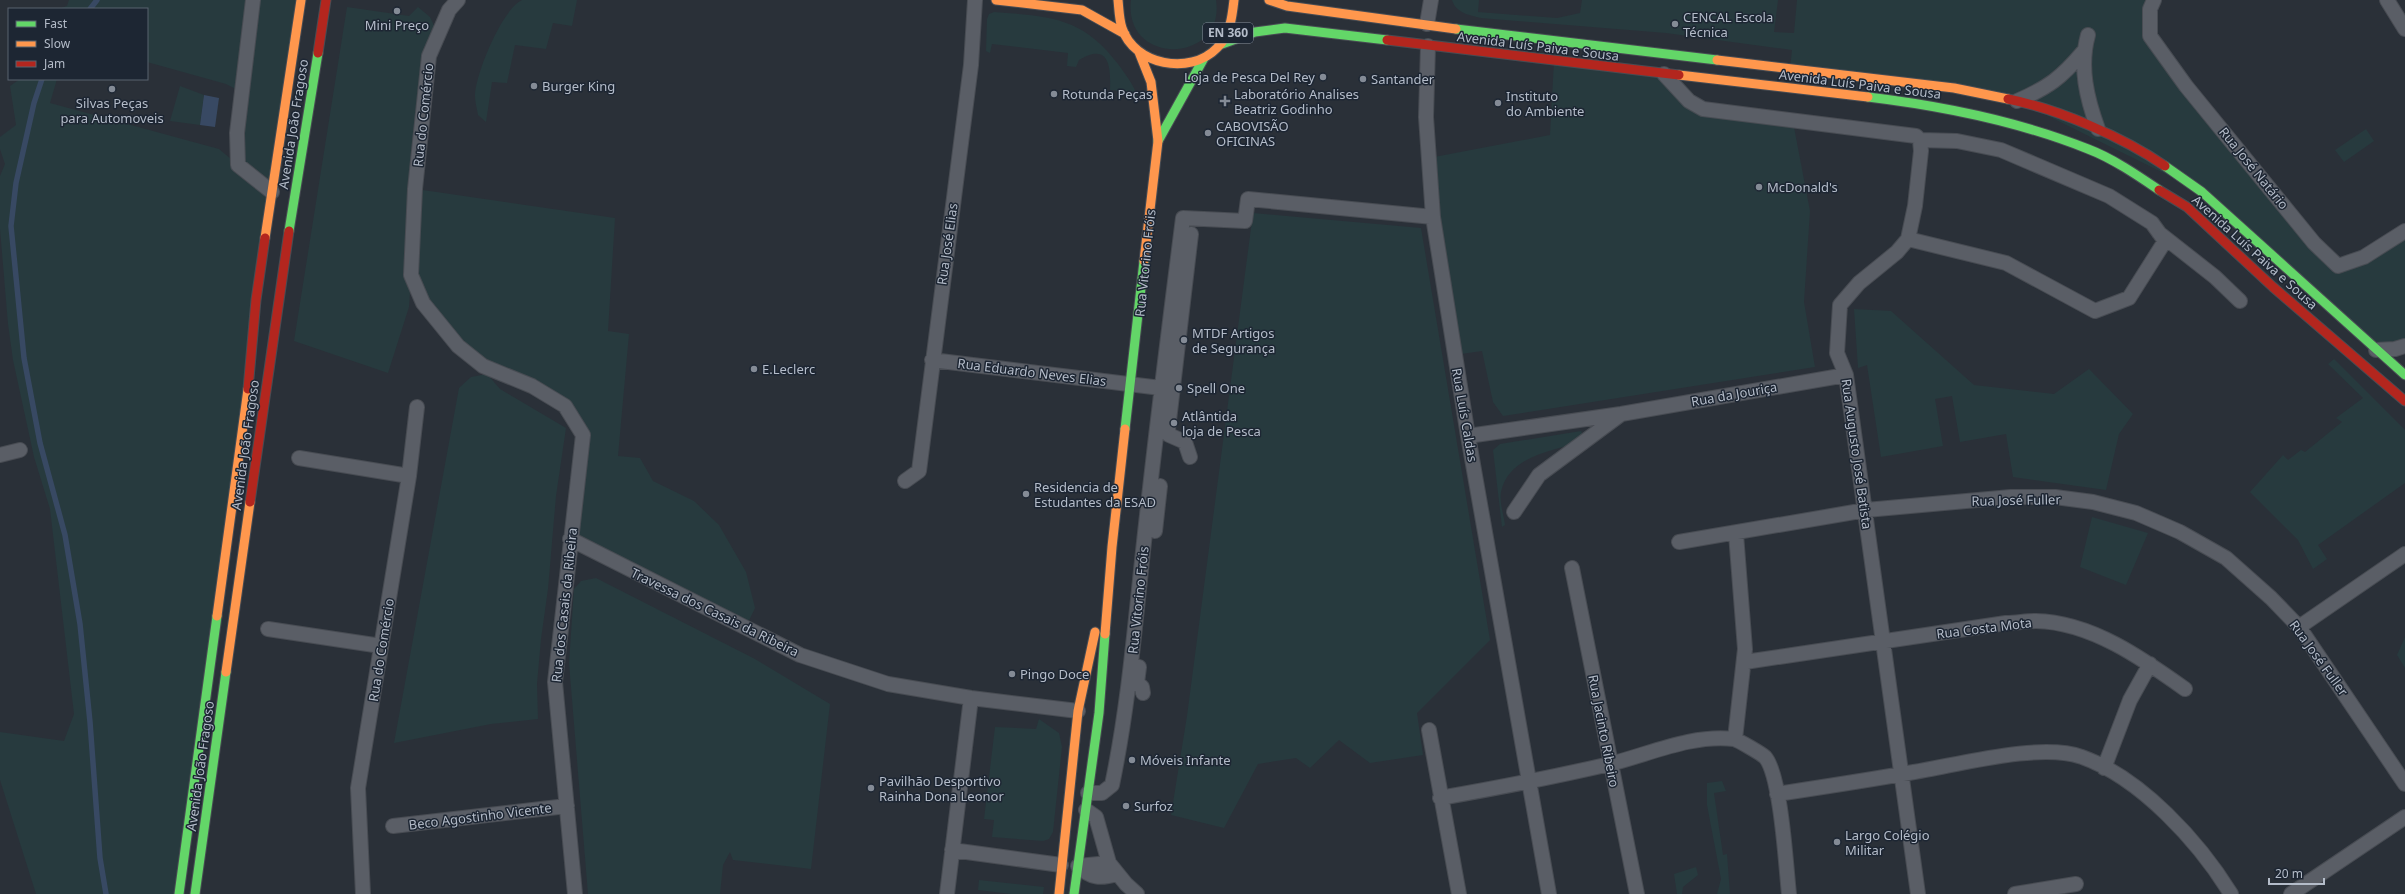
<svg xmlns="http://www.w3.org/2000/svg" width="2405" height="894" font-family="'Noto Sans',sans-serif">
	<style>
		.green { fill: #273a3e }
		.water { fill: #384963 }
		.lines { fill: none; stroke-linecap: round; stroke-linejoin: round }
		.stream { stroke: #384963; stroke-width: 5.5 }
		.street-casing { stroke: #484c53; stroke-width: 16 }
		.fast-casing { stroke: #484c53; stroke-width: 11 }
		.slow-casing { stroke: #484c53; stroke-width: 11 }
		.jam-casing { stroke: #484c53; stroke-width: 11 }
		.street { stroke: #5a5e66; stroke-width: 14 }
		.fast { stroke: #63d668; stroke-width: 9 }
		.slow { stroke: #ff974d; stroke-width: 9 }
		.jam { stroke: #b3261e; stroke-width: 9 }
		.poi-dot { fill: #848b96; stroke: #1d2633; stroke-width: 1.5 }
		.labels { text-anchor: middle; stroke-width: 3; stroke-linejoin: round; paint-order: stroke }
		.shield { fill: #1d2633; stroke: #878f9c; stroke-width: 1 }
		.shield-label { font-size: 12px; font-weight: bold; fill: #b4bcc9 }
		.poi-label { font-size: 13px; fill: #b4bcc9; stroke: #1d2633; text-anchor: start }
		.street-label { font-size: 13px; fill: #b4bcc9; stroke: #1d2633 }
	</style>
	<rect width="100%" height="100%" fill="#2a3038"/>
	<path class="green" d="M 69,0 L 301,0 L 178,894 L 36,894 L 0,780 L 0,732 L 64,741 L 74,714 L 50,509 L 34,457 L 13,360 L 8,324 L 0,229 L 0,176 L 5,164 L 0,149 L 0,137 L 16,125 L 10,86 L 20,79 L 57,79 L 50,103 L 219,149 L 238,165 L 242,92 L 226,84 L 147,62 L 147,9 L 58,9 L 67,6 Z
		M 522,0 L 577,0 L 572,26 L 553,23 L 546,49 L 515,45 L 507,83 L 492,82 L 486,122 L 478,115 C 477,109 475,102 475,96 C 475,75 502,9 522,0 Z
		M 1131,0 L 1216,0 C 1226,64 1123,67 1131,0 Z
		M 1452,0 L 1479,0 L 1478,12 L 1557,18 L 1580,13 L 1582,0 L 1778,0 L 1774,32 L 1794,33 L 1797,0 L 2155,0 L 2157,42 L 2330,256 L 2346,259 L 2405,231 L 2405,346 L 2376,350 L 2202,192 L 2018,101 L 1790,69 L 1792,50 L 1666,33 L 1481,18 C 1469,15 1456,13 1452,0 Z
		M 347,7 L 409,16 L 418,7 L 430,17 L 438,34 L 416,189 L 615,218 L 608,331 L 629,334 L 618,456 L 640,458 L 653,481 L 694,501 L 719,525 L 746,572 L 755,608 L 745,629 L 570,539 L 583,435 L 565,406 L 483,366 L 411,277 L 409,307 L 388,373 L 294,341 Z
		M 994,12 C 1049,16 1083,17 1118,64 C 1126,75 1134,85 1138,98 C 1134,98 1122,90 1110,90 C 1111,66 1109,42 1079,60 L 1076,67 L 1067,66 L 1068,53 L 992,44 L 990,53 L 986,51 L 987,19 L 989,14 Z
		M 1554,61 L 1664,74 L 1689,101 L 1793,122 L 1810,211 L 1804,302 L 1815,367 L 1503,416 L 1493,402 L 1482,351 L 1454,355 L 1429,158 L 1550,135 Z
		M 180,86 L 204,95 L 200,125 L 170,121 Z
		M 2366,129 L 2374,141 L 2344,162 L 2335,150 Z
		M 1253,213 L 1421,228 L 1490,640 L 1417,713 L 1423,755 L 1370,763 L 1339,740 L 1310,768 L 1296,758 L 1258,764 L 1224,828 L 1171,815 L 1187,716 Z
		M 1854,309 L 1891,311 L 1974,385 L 2054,394 L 2089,369 L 2133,414 L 2119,434 L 2106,490 L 2013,477 L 2006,434 L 1960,442 L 1952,396 L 1935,399 L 1943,446 L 1881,457 L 1867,365 L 1858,368 Z
		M 2334,359 L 2405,430 L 2405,483 L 2318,545 L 2327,559 L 2313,569 L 2298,540 L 2250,492 L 2283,455 L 2288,460 L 2301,450 L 2305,452 L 2342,422 L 2336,418 L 2363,398 L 2328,364 Z
		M 487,374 L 500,389 L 566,428 L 556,496 L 548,589 L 541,639 L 537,684 L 538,719 L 491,724 L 394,743 L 459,388 L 471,377 Z
		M 1581,431 L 1586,441 C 1555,450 1509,455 1501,492 C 1499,501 1504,516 1505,525 L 1502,527 L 1493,450 L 1500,444 Z
		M 2092,517 L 2148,533 L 2126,585 L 2080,567 Z
		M 596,578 L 755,659 L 830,704 L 811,869 L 733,860 L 730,852 L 723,865 L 720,894 L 588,894 L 569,663 L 574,589 L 581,581 Z
		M 2405,637 L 2405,668 L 2397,655 Z
		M 1039,719 L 1059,733 L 1062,747 L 1053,832 L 1049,839 L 1043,841 L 992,837 L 994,820 L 984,819 L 995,727 L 1036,729 Z
		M 1722,781 L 1726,791 L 1714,793 L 1723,855 L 1727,854 L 1730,894 L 1717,894 L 1721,879 L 1707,805 L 1707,783 Z
		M 1696,867 L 1698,875 L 1683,887 L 1682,894 L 1677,894 L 1674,874 Z
		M 979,880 L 1044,887 L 1043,894 L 1011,894 L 978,890 Z"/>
	<path class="water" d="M 204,95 L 219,98 L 215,127 L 200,125 Z"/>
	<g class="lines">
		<path class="stream" d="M 90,9 L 97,0
			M 42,79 L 34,103 L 16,183 L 11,226 L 24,358 L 40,443 L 65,535 L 80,624 L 90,722 L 100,858 L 106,894"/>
		<g class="street-casing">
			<path id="street" d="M 253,0 L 237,133 L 238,165 L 272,192
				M 458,0 L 449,10 L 429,56 L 415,189 L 411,275 L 423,303 L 458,346 L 483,366 L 532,386 L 565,406 L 583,435 L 555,682 L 575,894
				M 2154,0 L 2150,9 L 2150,36 L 2186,86 L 2314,243 L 2338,266 L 2364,257 L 2405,231
				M 2387,0 L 2405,29
				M 1427,24 L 1431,0
				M 2088,35 C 2079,67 2087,99 2098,129
				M 1428,46 L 1426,117 L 1433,217 L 1468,436 L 1549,894
				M 1664,74 L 1689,101 L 1703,109 L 1916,136 L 1920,140 L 1957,141 L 2001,150 L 2109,196 L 2152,223 L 2165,241 L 2129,298 L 2095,311 L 2006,263 L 1908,239
				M 2017,101 C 2049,87 2061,78 2083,52
				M 2159,233 L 2215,277 L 2240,301
				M 2376,350 L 2395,349 L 2405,346
				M 932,360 L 1161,388
				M 1468,436 L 1621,414 L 1846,375
				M 0,455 L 20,450
				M 1190,457 L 1185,442 L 1169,435 L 1168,429 L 1191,234
				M 299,458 L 409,476
				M 905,481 L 919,471 L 971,65 L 975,0
				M 1514,512 L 1539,475 L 1620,415
				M 1155,531 L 1160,486
				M 570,539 L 800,655 L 888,684 L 971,698 L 1078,711
				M 1679,542 L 1866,510 L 2011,497 L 2055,497 L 2093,502 L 2136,513 L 2180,532 L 2226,558 L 2271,598 L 2299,627 L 2405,784
				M 1572,568 L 1637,894
				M 2299,627 L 2405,554
				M 268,629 L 381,646
				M 1745,662 L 2006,623 C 2016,623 2026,621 2036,621 C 2091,622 2143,659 2185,689
				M 1139,667 L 1137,683 L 1142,687 L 1143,693
				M 1429,730 L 1459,894
				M 1735,739 L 1745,649 L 1736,534
				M 2104,768 L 2130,700 L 2150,664
				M 1088,793 L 1102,793 L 1112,785 C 1130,699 1136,611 1146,524 C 1157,422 1170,320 1183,218 L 1245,221 L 1248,199 L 1433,217
				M 1777,794 C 1823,787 1869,780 1914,772 C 1958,765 2040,742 2082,757 C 2141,778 2199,842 2231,894
				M 1440,798 C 1497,788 1554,777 1610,764 C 1650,754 1692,734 1734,739 C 1738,740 1762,754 1765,757 C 1781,775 1786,867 1789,894
				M 1086,810 L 1096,817 L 1109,863 L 1126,884 L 1137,894
				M 393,826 L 567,806
				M 952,850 L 1061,865
				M 1078,866 C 1091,878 1100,879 1117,874
				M 1078,866 L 1109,863
				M 363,894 L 358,788 L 409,476 L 417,407
				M 947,894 L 971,698
				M 1918,894 L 1846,375 L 1837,353 L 1840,305 L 1859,283 L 1897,252 L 1908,239 L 1915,206 L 1921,151 L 1920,140
				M 2015,894 L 2076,884
				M 2291,894 L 2405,817"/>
		</g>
		<g class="fast-casing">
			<path id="fast" d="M 1456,29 L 1717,60
				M 1222,44 L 1255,32 L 1285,28 L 1387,40
				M 1868,97 C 1943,106 2018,121 2088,149 C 2112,158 2137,175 2159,190
				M 1158,141 L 1204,58
				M 2165,166 L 2202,192 L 2405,375
				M 289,231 L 318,53
				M 1125,429 L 1144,261
				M 179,894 L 217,616
				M 195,894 L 226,672
				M 1074,894 L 1099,713 L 1105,634"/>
		</g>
		<g class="slow-casing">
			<path id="slow" d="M 996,0 L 1082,10 L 1125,34
				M 1118,0 C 1119,9 1119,19 1122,28 C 1134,65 1190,76 1217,48 C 1230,35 1232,18 1234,0
				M 1269,0 L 1287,6 L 1456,29
				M 1139,52 L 1151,82 L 1158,141 L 1144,261
				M 1717,60 L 1954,88 L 2008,99
				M 1679,75 L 1868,97
				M 265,238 L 301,0
				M 217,616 L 248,389
				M 1105,634 L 1112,547 L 1125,429
				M 226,672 L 250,502
				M 1059,894 L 1078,711 L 1095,632"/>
		</g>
		<g class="jam-casing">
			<path id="jam" d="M 1387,40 L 1679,75
				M 318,53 L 326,0
				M 2008,99 C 2058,109 2123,137 2165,166
				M 2159,190 L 2187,207 L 2273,287 L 2405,401
				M 248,389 L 256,300 L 265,238
				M 250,502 L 289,231"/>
		</g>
		<use href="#street" class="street"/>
		<use href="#fast" class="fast"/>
		<use href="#slow" class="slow"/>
		<use href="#jam" class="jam"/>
	</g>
	<g class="poi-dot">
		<circle cx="397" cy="11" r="4"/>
		<circle cx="1675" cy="24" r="4"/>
		<circle cx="1323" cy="77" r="4"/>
		<circle cx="1363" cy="79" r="4"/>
		<circle cx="534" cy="86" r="4"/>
		<circle cx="112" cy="89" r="4"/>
		<circle cx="1054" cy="94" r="4"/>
		<path d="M1223 95h4v4h4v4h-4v4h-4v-4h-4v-4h4z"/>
		<circle cx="1498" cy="103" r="4"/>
		<circle cx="1208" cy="133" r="4"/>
		<circle cx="1759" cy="187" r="4"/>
		<circle cx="1184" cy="340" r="4"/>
		<circle cx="754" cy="369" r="4"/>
		<circle cx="1179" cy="388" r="4"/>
		<circle cx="1174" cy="423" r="4"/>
		<circle cx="1026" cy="494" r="4"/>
		<circle cx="1012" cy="674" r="4"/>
		<circle cx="1132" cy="760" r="4"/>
		<circle cx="871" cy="788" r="4"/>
		<circle cx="1126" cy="806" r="4"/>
		<circle cx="1837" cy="842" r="4"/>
	</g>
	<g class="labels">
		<rect class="shield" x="1203" y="23" width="50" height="20" rx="3"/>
		<g class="shield-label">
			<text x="1228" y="37">EN 360</text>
		</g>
		<g class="poi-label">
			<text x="1683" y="22">CENCAL Escola<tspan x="1683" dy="15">Técnica</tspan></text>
			<text x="397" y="30" text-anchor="middle">Mini Preço</text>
			<text x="1315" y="82" text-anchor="end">Loja de Pesca Del Rey</text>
			<text x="1371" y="84">Santander</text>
			<text x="542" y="91">Burger King</text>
			<text x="1062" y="99">Rotunda Peças</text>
			<text x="1234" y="99">Laboratório Analises<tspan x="1234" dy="15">Beatriz Godinho</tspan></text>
			<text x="1506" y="101">Instituto<tspan x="1506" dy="15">do Ambiente</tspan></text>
			<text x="112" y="108" text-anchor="middle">Silvas Peças<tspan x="112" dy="15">para Automoveis</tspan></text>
			<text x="1216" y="131">CABOVISÃO<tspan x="1216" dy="15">OFICINAS</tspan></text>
			<text x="1767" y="192">McDonald's</text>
			<text x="1192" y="338">MTDF Artigos<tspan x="1192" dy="15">de Segurança</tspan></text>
			<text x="762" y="374">E.Leclerc</text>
			<text x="1187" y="393">Spell One</text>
			<text x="1182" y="421">Atlântida<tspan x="1182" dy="15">loja de Pesca</tspan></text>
			<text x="1034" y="492">Residencia de<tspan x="1034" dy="15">Estudantes da ESAD</tspan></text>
			<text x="1020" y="679">Pingo Doce</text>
			<text x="1140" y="765">Móveis Infante</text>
			<text x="879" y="786">Pavilhão Desportivo<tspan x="879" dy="15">Rainha Dona Leonor</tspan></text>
			<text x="1134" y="811">Surfoz</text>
			<text x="1845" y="840">Largo Colégio<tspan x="1845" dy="15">Militar</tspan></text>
		</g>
		<g class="street-label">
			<text transform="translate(1538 46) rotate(7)" y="5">Avenida Luís Paiva e Sousa</text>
			<text transform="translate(1860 84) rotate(7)" y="5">Avenida Luís Paiva e Sousa</text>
			<text transform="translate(423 115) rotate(-84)" y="5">Rua do Comércio</text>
			<text transform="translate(293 124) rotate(-81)" y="5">Avenida João Fragoso</text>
			<text transform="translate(2254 168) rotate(51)" y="5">Rua José Natário</text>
			<text transform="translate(947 244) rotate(-82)" y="5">Rua José Elias</text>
			<text transform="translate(2255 252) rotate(42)" y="5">Avenida Luís Paiva e Sousa</text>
			<text transform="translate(1145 263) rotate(-84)" y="5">Rua Vitorino Fróis</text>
			<text transform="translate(1032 372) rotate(7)" y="5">Rua Eduardo Neves Elias</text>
			<text transform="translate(1734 394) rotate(-10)" y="5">Rua da Jouriça</text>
			<text transform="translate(1465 415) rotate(80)" y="5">Rua Luís Caldas</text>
			<text transform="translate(245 445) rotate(-82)" y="5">Avenida João Fragoso</text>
			<text transform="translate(1857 454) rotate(82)" y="5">Rua Augusto José Batista</text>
			<text transform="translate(2016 500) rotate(-1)" y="5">Rua José Fuller</text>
			<text transform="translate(1138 600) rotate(-84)" y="5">Rua Vitorino Fróis</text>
			<text transform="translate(564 605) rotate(-84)" y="5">Rua dos Casais da Ribeira</text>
			<text transform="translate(715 612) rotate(26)" y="5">Travessa dos Casais da Ribeira</text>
			<text transform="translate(1984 628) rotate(-7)" y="5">Rua Costa Mota</text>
			<text transform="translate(381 650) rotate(-81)" y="5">Rua do Comércio</text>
			<text transform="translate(2319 658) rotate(54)" y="5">Rua José Fuller</text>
			<text transform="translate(1604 731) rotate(79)" y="5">Rua Jacinto Ribeiro</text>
			<text transform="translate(200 766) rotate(-82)" y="5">Avenida João Fragoso</text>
			<text transform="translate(480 816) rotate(-7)" y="5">Beco Agostinho Vicente</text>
		</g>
	</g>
	<rect x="8" y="8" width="140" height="72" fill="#1d2633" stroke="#59626f"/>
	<rect x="16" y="21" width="20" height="6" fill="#63d668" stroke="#59626f"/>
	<text x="44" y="28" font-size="12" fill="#b4bcc9">Fast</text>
	<rect x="16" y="41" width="20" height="6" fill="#ff974d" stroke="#59626f"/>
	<text x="44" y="48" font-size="12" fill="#b4bcc9">Slow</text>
	<rect x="16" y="61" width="20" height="6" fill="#b3261e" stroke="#59626f"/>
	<text x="44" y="68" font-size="12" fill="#b4bcc9">Jam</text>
	<path d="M2269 878v6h55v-6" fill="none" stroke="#b4bcc9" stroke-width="2"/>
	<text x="2275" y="878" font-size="12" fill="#b4bcc9" stroke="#1d2633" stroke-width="3" paint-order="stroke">20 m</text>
</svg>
